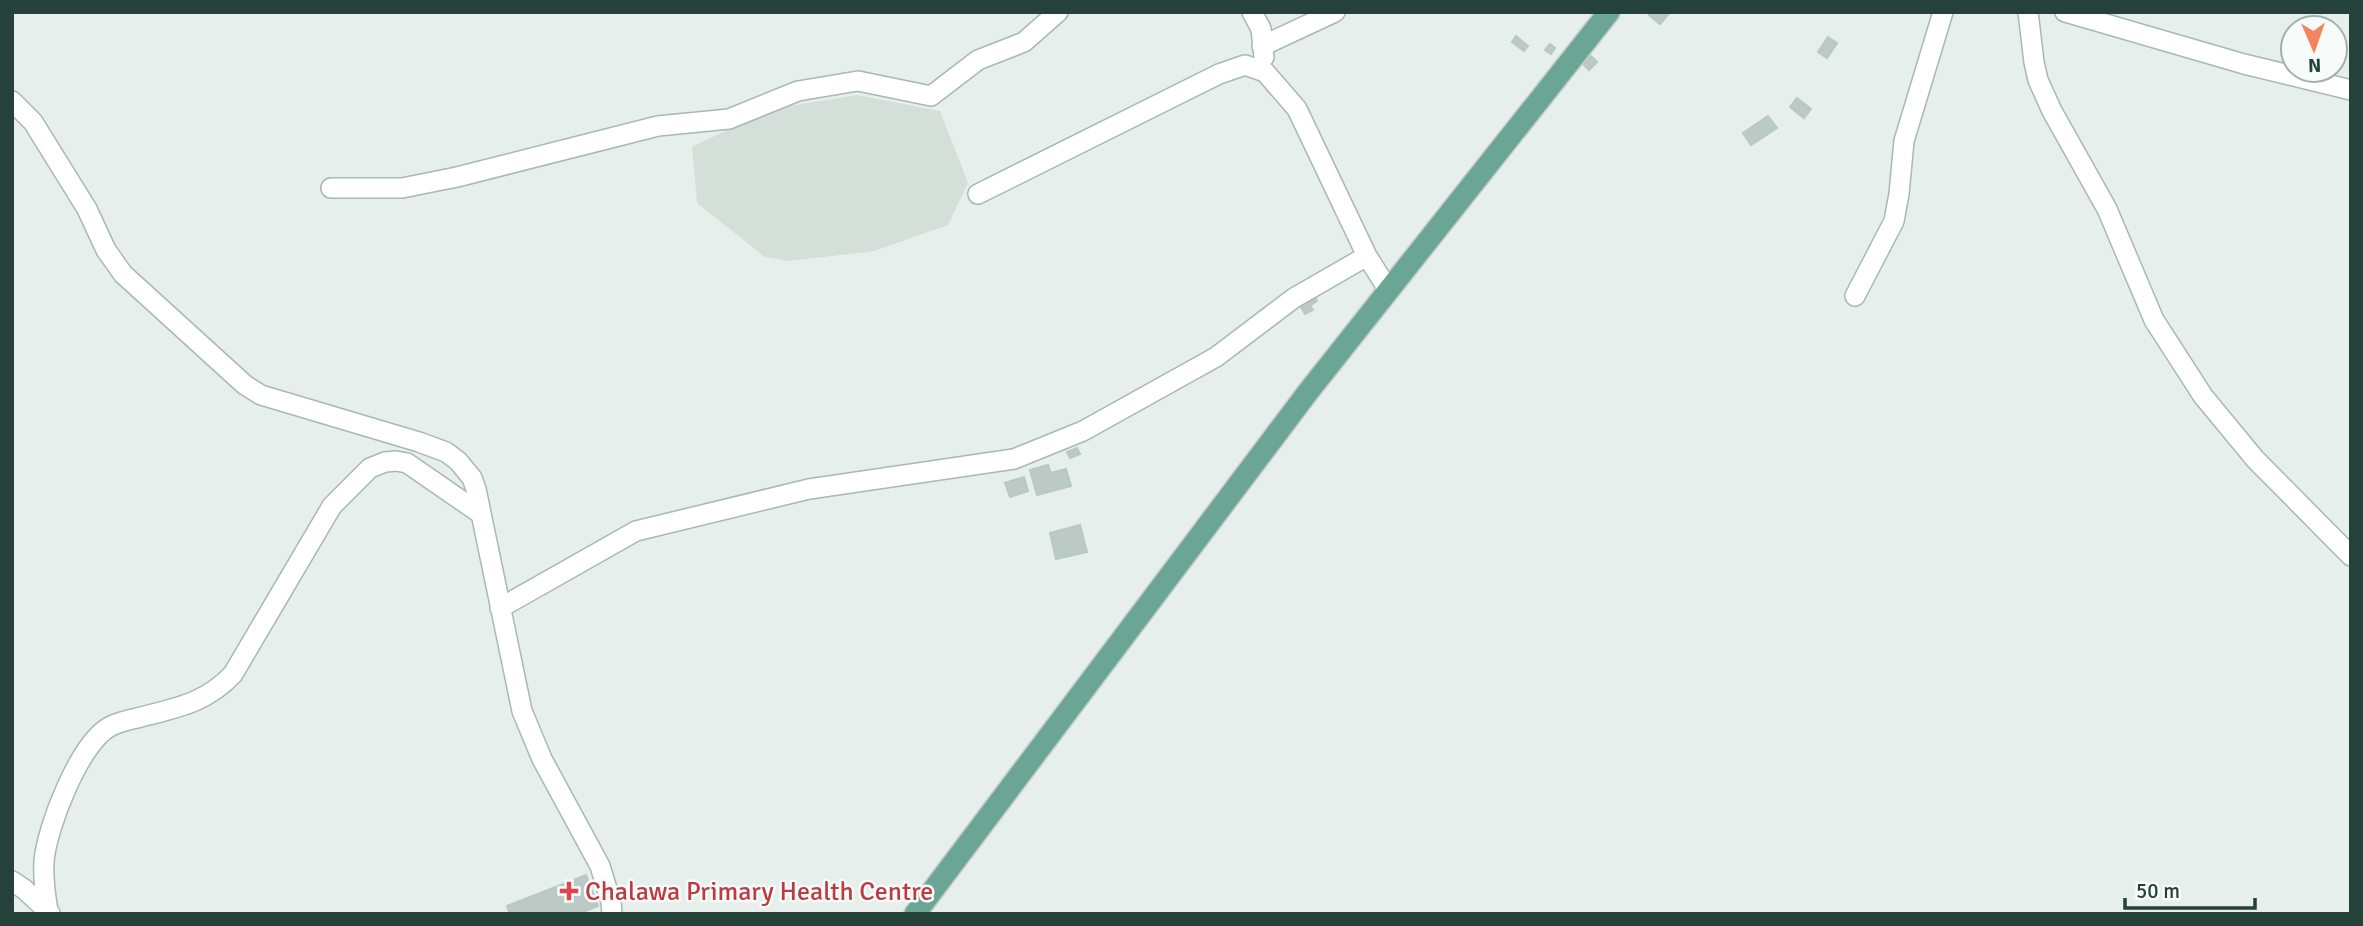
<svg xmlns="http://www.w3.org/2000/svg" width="2363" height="926" font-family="Signika,sans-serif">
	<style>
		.built { fill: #d4dfda }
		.building { fill: #bbcac4; stroke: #b8c9c2; stroke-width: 2 }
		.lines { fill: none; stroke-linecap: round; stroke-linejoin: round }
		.minor-casing { stroke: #a8b8b2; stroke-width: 22 }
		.major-casing { stroke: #c2cac8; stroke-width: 24 }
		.minor { stroke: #fff; stroke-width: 19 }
		.major { stroke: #6aa596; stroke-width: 21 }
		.health-dot { fill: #e0444e; stroke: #f7fbf9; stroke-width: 2.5 }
		.labels { text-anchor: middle; stroke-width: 5; stroke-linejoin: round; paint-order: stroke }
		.health-label { font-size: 26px; fill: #be3a42; stroke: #f7fbf9; text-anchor: start }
	</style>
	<rect width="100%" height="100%" fill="#e6efeb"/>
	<path class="built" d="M 857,95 L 940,111 L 968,183 L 948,225 L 874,251 L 789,261 L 765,257 L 697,203 L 692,147 L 771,109 Z"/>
	<path class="building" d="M 1651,12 L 1670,12 L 1660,24 L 1649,15 Z
		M 1516,36 L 1528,46 L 1524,51 L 1512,42 Z
		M 1828,37 L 1837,43 L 1827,58 L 1818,52 Z
		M 1550,44 L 1555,48 L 1551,54 L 1545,50 Z
		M 1591,56 L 1597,62 L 1589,70 L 1583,64 Z
		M 1797,98 L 1811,109 L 1804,118 L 1790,107 Z
		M 1768,116 L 1777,128 L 1751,145 L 1743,133 Z
		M 1313,293 L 1317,301 L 1310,306 L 1313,310 L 1305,314 L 1298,302 Z
		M 1077,448 L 1080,454 L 1070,458 L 1067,452 Z
		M 1048,465 L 1051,473 L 1066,469 L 1071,486 L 1037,495 L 1030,470 Z
		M 1024,477 L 1028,491 L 1010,497 L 1005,483 Z
		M 1080,525 L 1087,552 L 1056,559 L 1050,533 Z
		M 586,875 L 598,906 L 578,914 L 510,914 L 507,906 Z"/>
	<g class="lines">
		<g class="minor-casing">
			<path id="minor" d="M 1252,12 L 1261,29 L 1264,57
				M 2028,12 L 2034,62 L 2038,80 L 2052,111 L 2107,209 L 2154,320 L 2203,396 L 2255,459 L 2351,556
				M 2065,12 L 2244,64 L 2351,90
				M 1262,46 L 1335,12
				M 12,101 L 33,122 L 87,209 L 106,250 L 123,274 L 245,385 L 261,395 L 419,442 L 446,452 L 458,461 L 472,478 L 476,489 L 522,711 L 542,759 L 600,866 L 611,902 L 612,914
				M 331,188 L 402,188 L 457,177 L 658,126 L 729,119 L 798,91 L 858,81 L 931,96 L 978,60 L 1024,42 L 1058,12
				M 978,194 L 1219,74 L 1245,65 L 1265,72 L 1297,109 L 1367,256 L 1389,291
				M 1855,296 L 1894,221 L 1899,194 L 1904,141 L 1943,12
				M 500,608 L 636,531 L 809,489 L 1014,459 L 1083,431 L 1216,357 L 1294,298 L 1367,256
				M 12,881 L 24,889 L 50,913
				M 48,911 C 45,894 43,879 44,862 C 46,829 80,741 111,726 C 119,722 128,720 137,718 C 175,708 205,704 233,674 L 332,506 L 370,468 L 385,462 L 396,461 L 407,463 L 481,514"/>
		</g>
		<g class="major-casing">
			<path id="major" d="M 915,914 L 1308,392 L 1609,12"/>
		</g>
		<use href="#minor" class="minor"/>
		<use href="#major" class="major"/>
	</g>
	<path class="health-dot" d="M565.5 880.5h7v7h7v7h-7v7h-7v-7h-7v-7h7z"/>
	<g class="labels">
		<g class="health-label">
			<text x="585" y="900">Chalawa Primary Health Centre</text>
		</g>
	</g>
	<rect width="2363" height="926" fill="none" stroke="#24423a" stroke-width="28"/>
	<g transform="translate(2314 49) rotate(178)"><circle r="33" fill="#f7fbf9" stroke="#a3b1ad" stroke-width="2"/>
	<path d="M0-5L12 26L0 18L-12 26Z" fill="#f4845f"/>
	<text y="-10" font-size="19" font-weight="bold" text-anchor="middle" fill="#24423a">N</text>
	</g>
	<path d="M2125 898v10h130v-10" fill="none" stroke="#24423a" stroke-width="3.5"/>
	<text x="2136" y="898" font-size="21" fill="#24423a" stroke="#f7fbf9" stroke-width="5" paint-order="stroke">50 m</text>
</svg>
